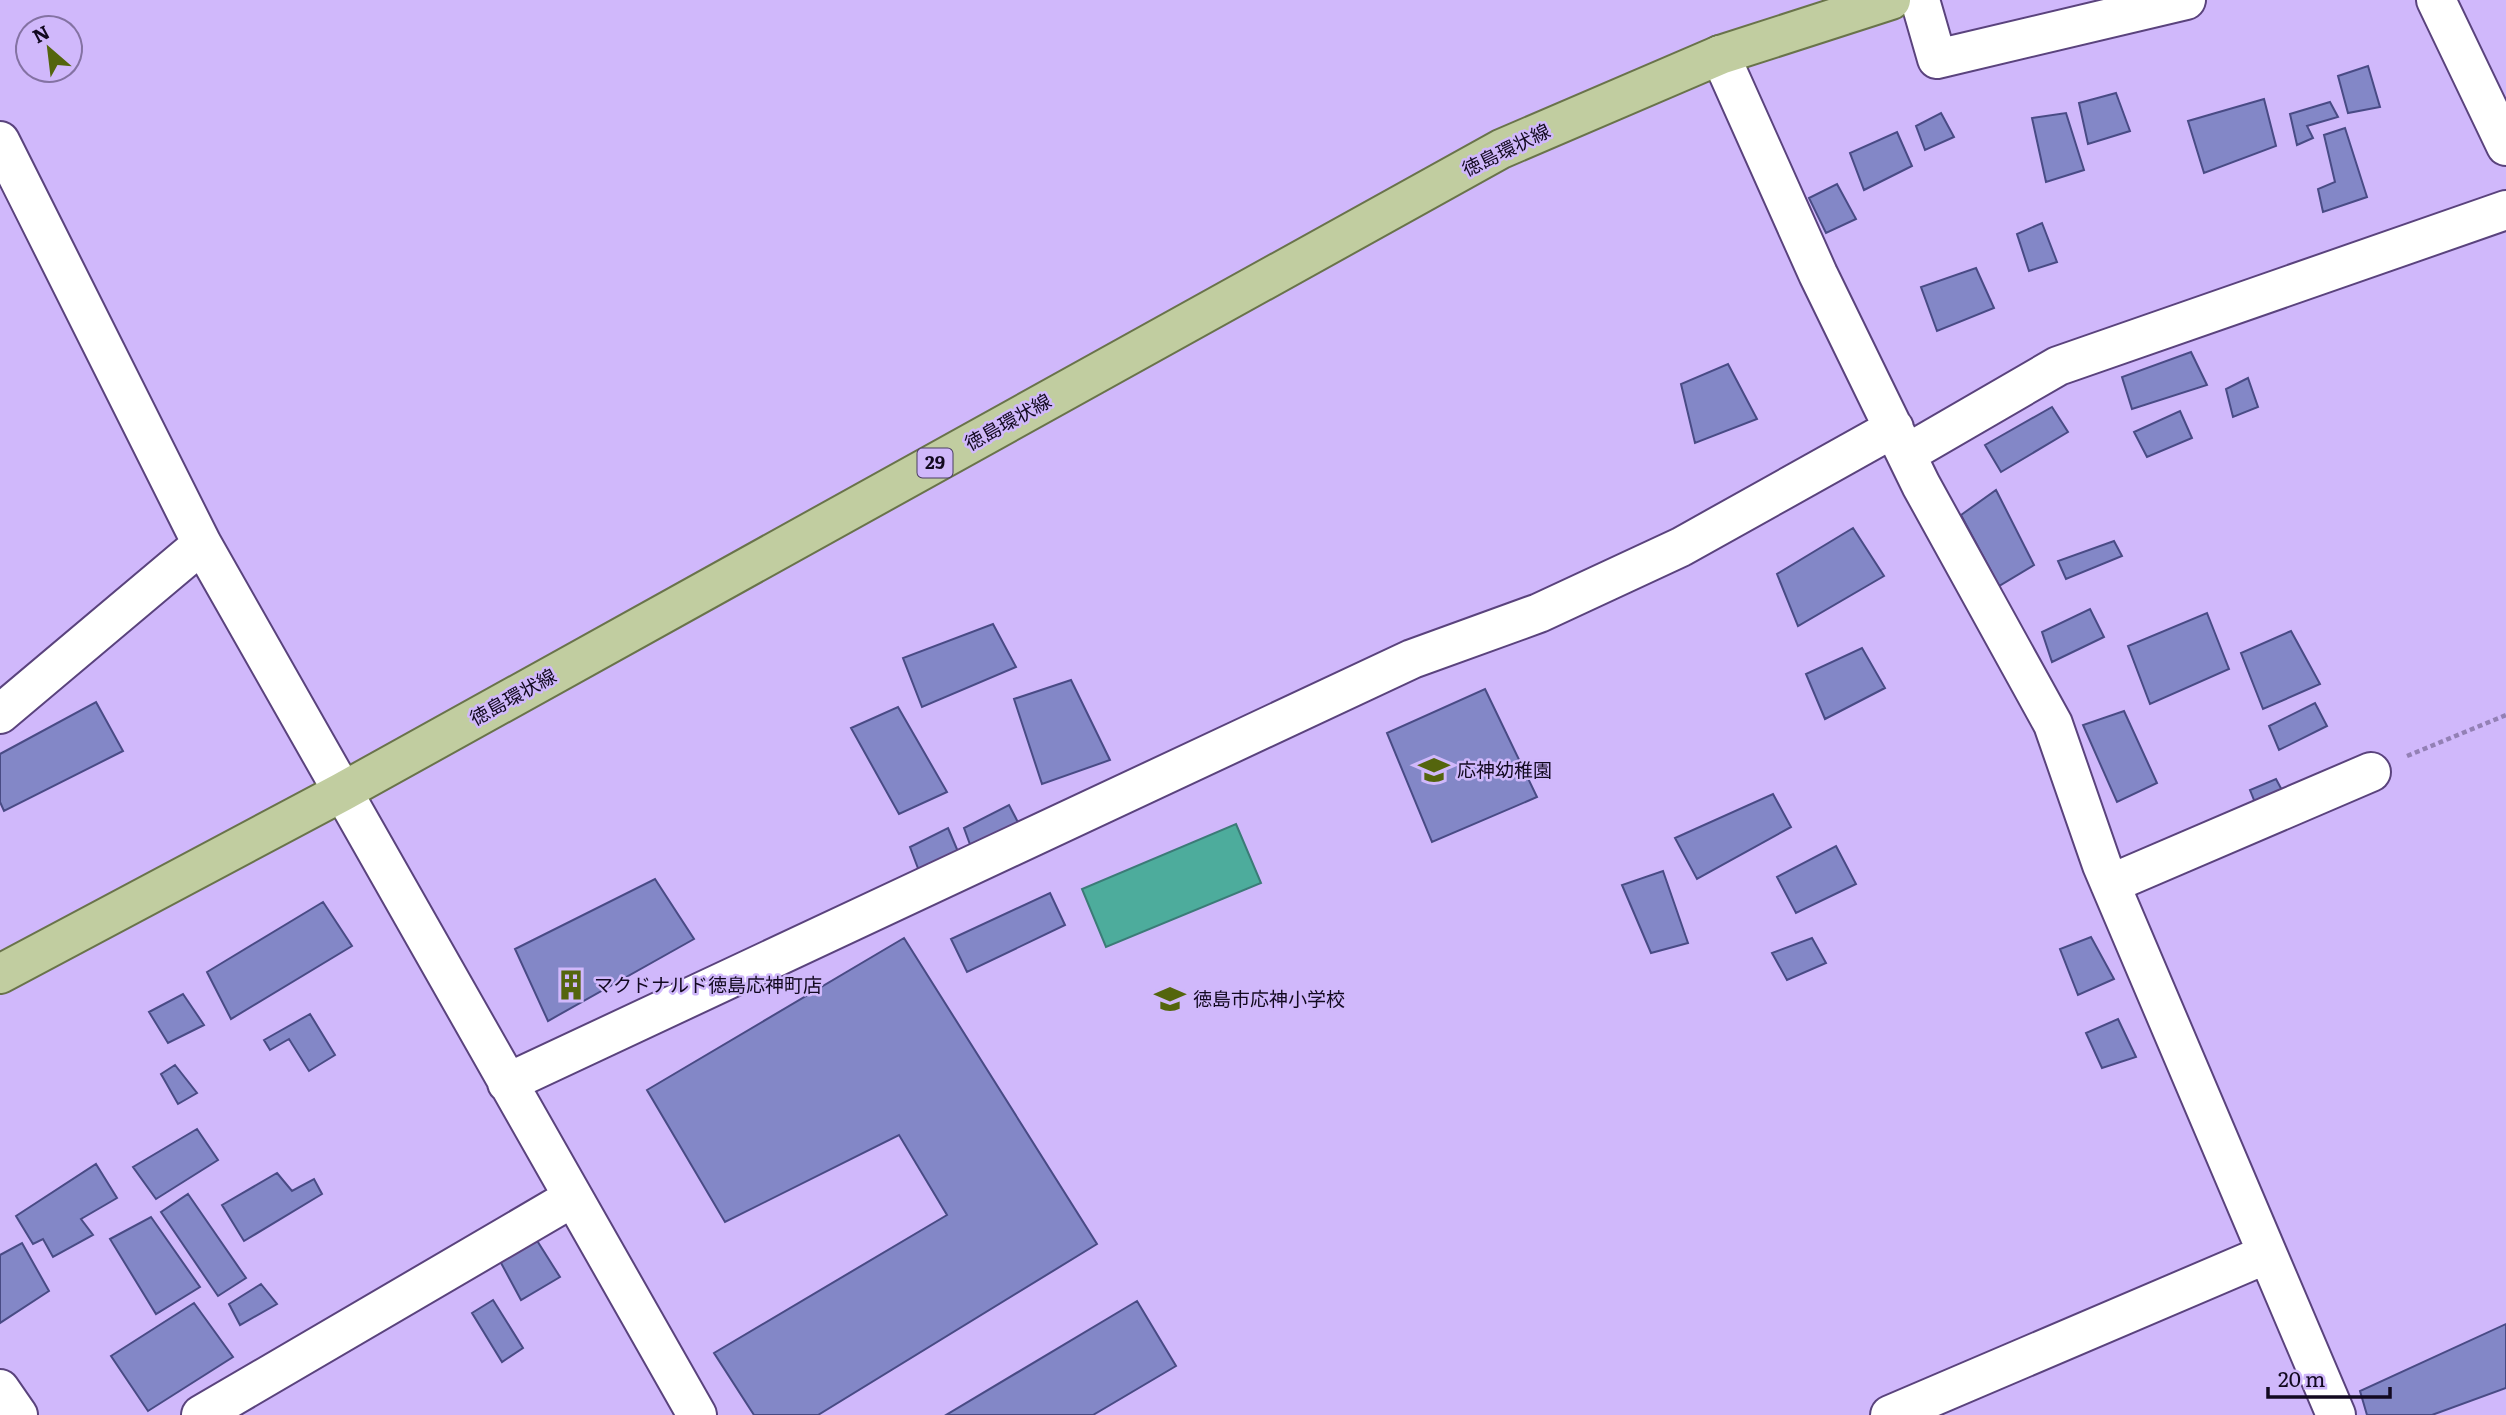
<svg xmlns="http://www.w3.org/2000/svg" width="2506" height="1415" font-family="Literata,'Noto Sans JP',serif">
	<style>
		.water { fill: #4dac9c; stroke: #3b7b77; stroke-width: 2 }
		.building { fill: #8387c7; stroke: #494b85; stroke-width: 2 }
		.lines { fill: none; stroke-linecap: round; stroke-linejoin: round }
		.minor-casing { stroke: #5a437d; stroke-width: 42 }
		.major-casing { stroke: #69734a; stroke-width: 42 }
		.path { stroke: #9380b5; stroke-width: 4.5; stroke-dasharray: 5 3.5; stroke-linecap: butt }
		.minor { stroke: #fff; stroke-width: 38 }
		.major { stroke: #c1cda0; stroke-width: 38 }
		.labels { text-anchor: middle; stroke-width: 5; stroke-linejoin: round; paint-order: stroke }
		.shield { fill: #d0b8fb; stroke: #4b3e62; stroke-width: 2 }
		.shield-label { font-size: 18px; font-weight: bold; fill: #120920 }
		.street-label { font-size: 19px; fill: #120920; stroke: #d0b8fb }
		.poi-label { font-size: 19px; fill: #120920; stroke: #d0b8fb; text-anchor: start }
	</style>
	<rect width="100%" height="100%" fill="#d0b8fb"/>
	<path class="water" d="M 1236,824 L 1261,883 L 1106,947 L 1082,889 Z"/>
	<path class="building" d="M 2368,66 L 2380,107 L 2348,113 L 2338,76 Z
		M 2116,93 L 2130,131 L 2088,144 L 2079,103 Z
		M 2264,99 L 2276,146 L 2204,173 L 2188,121 Z
		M 2330,102 L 2338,117 L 2307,126 L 2313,138 L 2297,145 L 2290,114 Z
		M 1941,113 L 1954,137 L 1925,150 L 1916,126 Z
		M 2066,113 L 2084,170 L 2046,182 L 2032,118 Z
		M 2345,128 L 2367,197 L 2323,212 L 2318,189 L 2335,182 L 2324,135 Z
		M 1897,132 L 1912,166 L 1864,190 L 1850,153 Z
		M 1837,184 L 1856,219 L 1826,233 L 1809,198 Z
		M 2042,223 L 2057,262 L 2029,271 L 2017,234 Z
		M 1976,268 L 1994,308 L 1937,331 L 1921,287 Z
		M 2191,352 L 2207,385 L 2132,409 L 2122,377 Z
		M 1728,364 L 1757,419 L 1695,443 L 1681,384 Z
		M 2248,378 L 2258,407 L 2233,417 L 2226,389 Z
		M 2052,407 L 2068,432 L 2001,472 L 1985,445 Z
		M 2180,411 L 2192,438 L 2147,457 L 2134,432 Z
		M 1996,490 L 2034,565 L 1999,586 L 1961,515 Z
		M 1853,528 L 1884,576 L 1798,626 L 1777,574 Z
		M 2114,541 L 2122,556 L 2066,579 L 2058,561 Z
		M 2090,609 L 2104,637 L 2052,662 L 2042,632 Z
		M 2207,613 L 2229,669 L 2150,704 L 2128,646 Z
		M 993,624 L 1016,667 L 922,707 L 903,658 Z
		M 2291,631 L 2320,684 L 2263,709 L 2241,653 Z
		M 1862,648 L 1885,688 L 1825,719 L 1806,674 Z
		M 1071,680 L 1110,760 L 1042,784 L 1014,699 Z
		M 1485,689 L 1537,797 L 1432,842 L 1387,733 Z
		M 96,702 L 123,751 L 4,811 L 0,802 L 0,754 Z
		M 2315,703 L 2327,726 L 2279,750 L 2269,726 Z
		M 898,707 L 947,792 L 899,814 L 851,728 Z
		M 2124,711 L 2157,783 L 2117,802 L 2083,725 Z
		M 2276,779 L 2284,794 L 2256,805 L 2250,790 Z
		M 1773,794 L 1791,827 L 1697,879 L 1675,838 Z
		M 1009,805 L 1021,828 L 972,850 L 964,828 Z
		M 948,828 L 959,854 L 919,871 L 910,847 Z
		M 1836,846 L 1856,884 L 1796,913 L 1777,877 Z
		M 1663,871 L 1688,943 L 1651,953 L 1622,885 Z
		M 655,879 L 694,939 L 548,1021 L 515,949 Z
		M 1050,893 L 1065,925 L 967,972 L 951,939 Z
		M 323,902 L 352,946 L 231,1019 L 207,972 Z
		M 2091,937 L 2114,979 L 2078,995 L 2060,949 Z
		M 904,938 L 1097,1244 L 818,1415 L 754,1415 L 714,1353 L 947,1215 L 899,1135 L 725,1222 L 647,1090 Z
		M 1812,938 L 1826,963 L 1787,980 L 1772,953 Z
		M 183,994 L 204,1025 L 168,1043 L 149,1012 Z
		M 310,1014 L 335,1055 L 309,1071 L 289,1039 L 270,1050 L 264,1040 Z
		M 2118,1019 L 2136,1057 L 2102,1068 L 2086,1033 Z
		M 175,1065 L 197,1093 L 178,1104 L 161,1074 Z
		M 197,1129 L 218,1160 L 156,1199 L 133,1167 Z
		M 96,1164 L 117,1198 L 81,1219 L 93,1235 L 53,1257 L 43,1239 L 33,1244 L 16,1216 Z
		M 277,1173 L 292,1191 L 314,1179 L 322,1194 L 244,1241 L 222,1205 Z
		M 188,1194 L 246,1278 L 218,1296 L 161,1212 Z
		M 151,1217 L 200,1287 L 156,1314 L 110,1239 Z
		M 536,1239 L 560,1277 L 521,1300 L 500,1261 Z
		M 22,1243 L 49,1291 L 0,1323 L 0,1255 Z
		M 261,1284 L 277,1304 L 240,1325 L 229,1304 Z
		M 493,1300 L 523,1348 L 502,1362 L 472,1313 Z
		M 1137,1301 L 1176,1366 L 1093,1415 L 946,1415 Z
		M 194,1303 L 233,1357 L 148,1411 L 111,1356 Z
		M 2506,1324 L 2506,1388 L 2432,1415 L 2367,1415 L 2360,1391 Z"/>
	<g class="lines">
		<g class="minor-casing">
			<path id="minor" d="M 1920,0 L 1937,59 L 2186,0
				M 2436,0 L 2506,146
				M 1720,55 L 1818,274 L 1921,485 L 2053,724 L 2102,865 L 2336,1415
				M 0,141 L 202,544 L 697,1415
				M 1908,453 L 2058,366 L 2506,210
				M 0,714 L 202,544
				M 2110,884 L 2371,772
				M 507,1083 L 1412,659 L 1539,613 L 1681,547 L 1894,428
				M 0,1389 L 18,1415
				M 201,1415 L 572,1198
				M 1890,1415 L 2267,1254"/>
		</g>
		<g class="major-casing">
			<path id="major" d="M 0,974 L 342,792 L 1501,149 L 1720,55 L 1891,0"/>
		</g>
		<path class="path" d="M 2407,756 L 2506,715"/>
		<use href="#minor" class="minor"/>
		<use href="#major" class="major"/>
	</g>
	<defs>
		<g id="school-bare" transform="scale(2.415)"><path d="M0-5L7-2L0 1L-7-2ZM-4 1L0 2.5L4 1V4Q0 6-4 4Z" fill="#54650d" stroke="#d0b8fb" stroke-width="2.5" paint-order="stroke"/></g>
		<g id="building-bare" transform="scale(2.415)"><path d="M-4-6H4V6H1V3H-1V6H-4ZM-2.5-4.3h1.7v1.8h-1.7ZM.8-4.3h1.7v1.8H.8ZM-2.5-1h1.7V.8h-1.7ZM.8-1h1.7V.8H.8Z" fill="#54650d" stroke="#d0b8fb" stroke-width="2.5" paint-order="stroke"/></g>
	</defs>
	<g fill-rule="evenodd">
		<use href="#school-bare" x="1434" y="770"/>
		<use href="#building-bare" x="571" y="985"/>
		<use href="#school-bare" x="1170" y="999"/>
	</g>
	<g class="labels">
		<rect class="shield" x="917.5" y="448.5" width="35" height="29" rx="5"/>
		<g class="shield-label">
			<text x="935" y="469">29</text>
		</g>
		<g class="street-label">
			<text transform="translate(1506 150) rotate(-26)" y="7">徳島環状線</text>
			<text transform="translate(1008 422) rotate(-29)" y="7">徳島環状線</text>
			<text transform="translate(513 697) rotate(-29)" y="7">徳島環状線</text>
		</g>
		<g class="poi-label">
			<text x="1457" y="777">応神幼稚園</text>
			<text x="594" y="992">マクドナルド徳島応神町店</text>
			<text x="1193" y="1006">徳島市応神小学校</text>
		</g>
	</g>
	<g transform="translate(49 49) rotate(332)"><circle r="33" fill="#d0b8fb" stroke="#8472a3" stroke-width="2"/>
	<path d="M0-5L12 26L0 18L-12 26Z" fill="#54650d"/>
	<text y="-10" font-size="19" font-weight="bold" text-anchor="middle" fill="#120920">N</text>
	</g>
	<path d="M2268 1387v10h122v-10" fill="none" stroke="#120920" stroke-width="3.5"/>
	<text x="2278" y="1387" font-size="21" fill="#120920" stroke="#d0b8fb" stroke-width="5" paint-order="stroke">20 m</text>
</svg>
